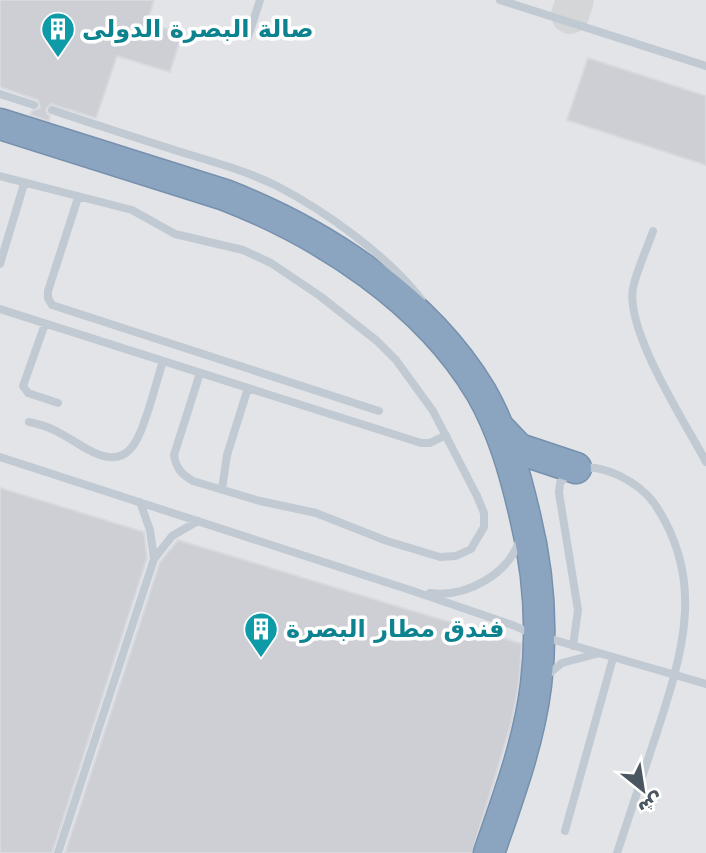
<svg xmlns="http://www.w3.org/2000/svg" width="706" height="853" font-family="'DejaVu Sans','Noto Naskh Arabic',sans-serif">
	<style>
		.airport { fill: #e2e4e7 }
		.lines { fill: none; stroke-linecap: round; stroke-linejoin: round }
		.taxiway { stroke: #d5d6d8; stroke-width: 38 }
		.building { fill: #cdcfd5; stroke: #d7d9de; stroke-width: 2 }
		.highway-casing { stroke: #7690ad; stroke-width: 33 }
		.lane { stroke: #c1cad2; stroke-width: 8 }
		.highway { stroke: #8ba5c1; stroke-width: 30 }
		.labels { text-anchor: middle; stroke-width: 7; stroke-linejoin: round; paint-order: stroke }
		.culture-label { font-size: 24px; font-weight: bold; fill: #0d838f; stroke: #fff; text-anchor: start }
	</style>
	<rect width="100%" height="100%" fill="#f5f3f3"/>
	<path class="airport" d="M 0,0 L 706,0 L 706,853 L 0,853 Z"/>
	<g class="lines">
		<path class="taxiway" d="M 570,15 L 575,0"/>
	</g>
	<path class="building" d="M 0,0 L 154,0 L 147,23 L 182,34 L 170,72 L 117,56 L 96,118 L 51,104 L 46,109 L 47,114 L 50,116 L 49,121 L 30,115 L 32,111 L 40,108 L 38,100 L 0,87 Z
		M 588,58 L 706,96 L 706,165 L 567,120 Z
		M 0,488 L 144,532 L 147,558 L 52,853 L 0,853 Z
		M 178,540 L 522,644 L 519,683 L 511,724 L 472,853 L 65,853 L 160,562 Z"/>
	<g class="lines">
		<g class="highway-casing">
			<path id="highway" d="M 0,124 L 225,195 C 323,233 426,300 481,392 C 503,430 515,473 525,516 C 539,573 543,627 536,685 C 529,742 508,798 489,853
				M 501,430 L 519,449 L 576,468"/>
		</g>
		<path class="lane" d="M 500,0 L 706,66
			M 248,37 L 260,0
			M 0,94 L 34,105
			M 52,110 C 96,125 140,139 184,153 C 214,162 246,171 275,185 C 324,210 387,255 421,299
			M 0,176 L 132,210 L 175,234 L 243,250 L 271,263 L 320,296 L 377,341 L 396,360 L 433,411 L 477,496 L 484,513 L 484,527 L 471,549 L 456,556 L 440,557 L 387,541 L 316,513 L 260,501 L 193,481 C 181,474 176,468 174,455 L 200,373
			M 78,198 L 48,291 L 48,298 L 52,305 L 379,411
			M 653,231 C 647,249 637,269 633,288 C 625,331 685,422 706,462
			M 0,264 L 24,184
			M 0,309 L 421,443 L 430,443 L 446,435
			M 45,324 L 23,386 L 28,393 L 58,403
			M 29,422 C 57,428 64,436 87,449 C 129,473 138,441 149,408 C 154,392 158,377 163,361
			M 0,457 L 413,591 L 515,626 L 532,634
			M 580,468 C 606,464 639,483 654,503 C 706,579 683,652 657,732 C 644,772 630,813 617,853
			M 569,473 L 560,483 L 559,493 L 578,610 L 573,646
			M 222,489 L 227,455 L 248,388
			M 140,502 L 150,530 L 154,559
			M 430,593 C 466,598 509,574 520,539
			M 544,637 L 706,684
			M 545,677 L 562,663 L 596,654
			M 565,831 L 613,658
			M 58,853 L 154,559 L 172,536 L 198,521"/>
		<use href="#highway" class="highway"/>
	</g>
	<defs>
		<g id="building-pin" transform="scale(1.75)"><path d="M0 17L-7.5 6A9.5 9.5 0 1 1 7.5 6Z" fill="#0f9aa8" stroke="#fff"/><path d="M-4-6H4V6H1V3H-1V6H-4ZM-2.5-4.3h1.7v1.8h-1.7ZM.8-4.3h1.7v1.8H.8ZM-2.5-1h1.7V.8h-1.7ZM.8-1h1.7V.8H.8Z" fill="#fff"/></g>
	</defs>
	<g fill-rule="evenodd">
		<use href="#building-pin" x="58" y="29"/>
		<use href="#building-pin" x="261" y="629"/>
	</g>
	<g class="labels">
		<g class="culture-label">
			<text x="82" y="37">صالة البصرة الدولى</text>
			<text x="286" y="637">فندق مطار البصرة</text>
		</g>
	</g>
	<g transform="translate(643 790) rotate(150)" stroke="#ffffff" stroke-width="5" paint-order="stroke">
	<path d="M0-5L12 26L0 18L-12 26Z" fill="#4a5661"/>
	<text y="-10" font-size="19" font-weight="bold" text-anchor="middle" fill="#4a5661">ش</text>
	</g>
</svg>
